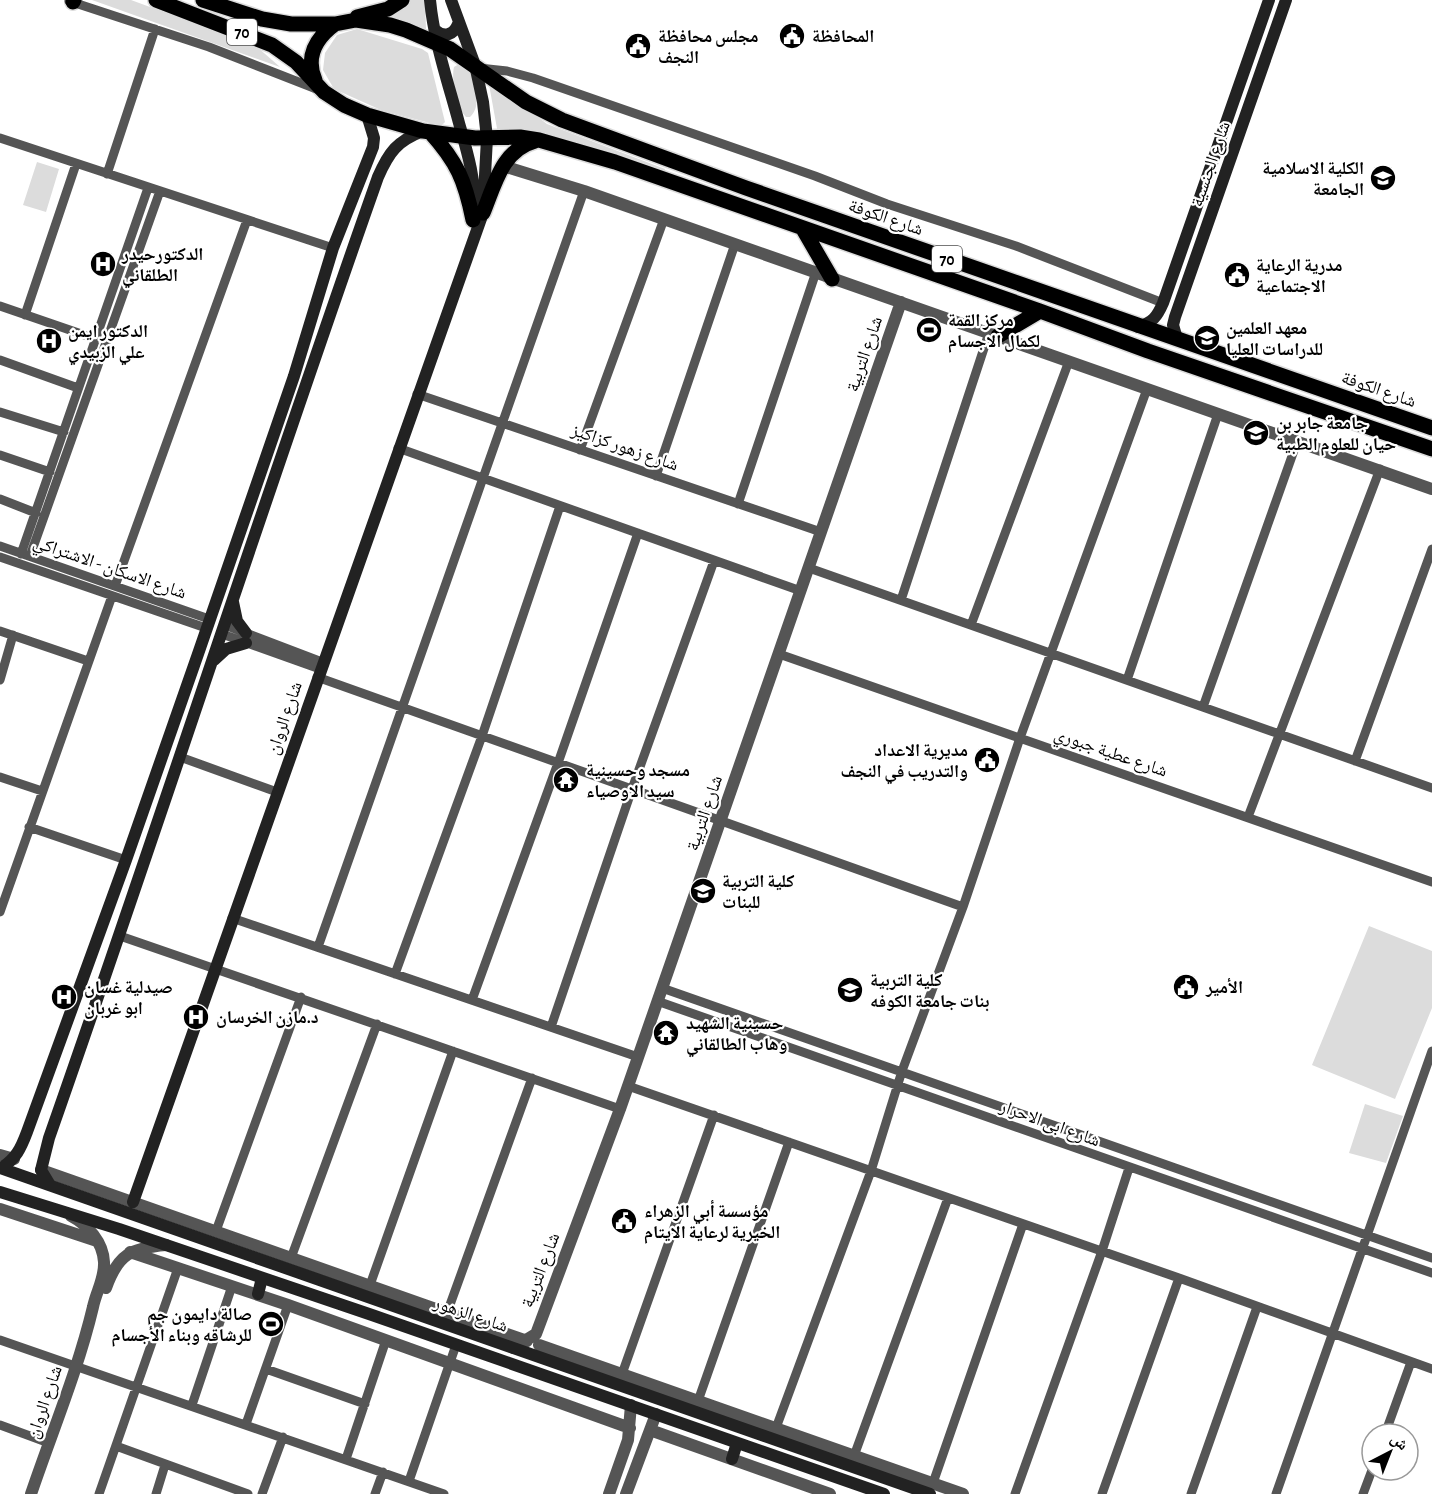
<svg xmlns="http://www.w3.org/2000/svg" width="1432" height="1494" font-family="'Alegreya Sans','Noto Naskh Arabic',sans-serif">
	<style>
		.green { fill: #dcdcdc }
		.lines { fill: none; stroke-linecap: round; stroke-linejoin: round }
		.trunk-casing { stroke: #dbdbdb; stroke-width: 18 }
		.minor { stroke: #555; stroke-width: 9 }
		.tertiary { stroke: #555; stroke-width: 12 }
		.secondary { stroke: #222; stroke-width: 12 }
		.trunk { stroke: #000; stroke-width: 15 }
		.labels { text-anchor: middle; stroke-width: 4.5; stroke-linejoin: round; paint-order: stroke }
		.shield { fill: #fff; stroke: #4c4c4c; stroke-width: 1.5 }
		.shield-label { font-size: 16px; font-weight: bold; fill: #000 }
		.poi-label { font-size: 18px; font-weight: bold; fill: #000; stroke: #fff; text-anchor: start }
		.street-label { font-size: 18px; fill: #000; stroke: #fff }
	</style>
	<rect width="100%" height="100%" fill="#fff"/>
	<path class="green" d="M 92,0 L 131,0 L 256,46 L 280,67 Z
		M 406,0 L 425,0 L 426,29 L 390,17 Z
		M 357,29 L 422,49 L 428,53 L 445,122 L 441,126 L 381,110 L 334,89 L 323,70 L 325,53 L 337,35 Z
		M 459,64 L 469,68 C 474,82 483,105 470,117 L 466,117 C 456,107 451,81 454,67 Z
		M 488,79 L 547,124 L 665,169 L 662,176 L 498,134 Z
		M 37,162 L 59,169 L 46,212 L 23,205 Z
		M 1369,926 L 1432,951 L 1432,1008 L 1395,1099 L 1312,1065 Z
		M 1365,1104 L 1403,1116 L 1386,1163 L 1349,1153 Z"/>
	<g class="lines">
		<g class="trunk-casing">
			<path id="trunk" d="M 156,0 L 272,45 L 296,62 L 324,92 L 344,105 L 367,115 L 423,131 L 475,138 L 520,137 L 539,140 L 615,162 L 1040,311 L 1148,351 L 1432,449
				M 203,0 L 262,19 L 291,24 L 335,24 L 356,20 L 390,25 L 406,30 L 450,49 L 526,102 L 562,120 L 746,188 L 1432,428
				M 73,2 L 74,0
				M 357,17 L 388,9 L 402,0
				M 315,80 C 305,57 316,38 335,24
				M 430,132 C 457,162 465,180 473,220
				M 483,213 C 495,184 502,150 535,141
				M 803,229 L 832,279
				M 998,336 L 1040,311"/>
		</g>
		<path class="minor" d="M 69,1 L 209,47 L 319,90
			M 479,68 L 507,71 L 533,78 L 815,176 L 887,204 L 1016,246 L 1163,303
			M 0,138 L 333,248
			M 107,174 L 155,29
			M 0,306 L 96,339
			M 25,315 L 76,164
			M 0,360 L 78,388
			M 417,394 L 821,532
			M 0,412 L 64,432
			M 398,448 L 801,591
			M 580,450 L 664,219
			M 0,455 L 50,472
			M 656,476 L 735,244
			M 0,499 L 36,513
			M 738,504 L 816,272
			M 0,546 L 209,619
			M 21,554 L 148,188
			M 30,556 L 160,191
			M 0,557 L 206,628
			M 809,568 L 1432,788
			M 115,586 L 247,220
			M 901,600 L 989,333
			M 225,625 L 322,662
			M 971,625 L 1069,361
			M 0,631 L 88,661
			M 222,634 L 320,669
			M 779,654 L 1432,882
			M 317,677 L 963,907
			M 0,680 L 13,635
			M 1127,680 L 1218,414
			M 1203,707 L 1297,442
			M 180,757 L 277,792
			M 1355,761 L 1432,549
			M 0,777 L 42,791
			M 1248,817 L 1380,469
			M 29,827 L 126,860
			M 0,912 L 112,596
			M 232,918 L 638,1057
			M 120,936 L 620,1109
			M 318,947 L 584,191
			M 395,974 L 482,736 L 560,506
			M 662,988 L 1432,1258
			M 472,1000 L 558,763 L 638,533
			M 657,1001 L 1432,1273
			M 551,1027 L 632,789 L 714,561
			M 628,1086 L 1179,1278 L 1432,1369
			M 216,1231 L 301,997
			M 291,1258 L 377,1024
			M 370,1285 L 453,1051
			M 447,1313 L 532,1078
			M 0,1340 L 444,1494
			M 266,1369 L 365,1404
			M 622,1374 L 714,1115
			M 698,1401 L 789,1142
			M 192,1405 L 232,1286
			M 246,1424 L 288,1305
			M 0,1425 L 49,1443
			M 776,1428 L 871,1171 L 902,1071 L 963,907 L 1020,738 L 1147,389
			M 1385,1434 L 1411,1362
			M 116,1446 L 248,1494
			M 854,1456 L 948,1198
			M 346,1459 L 386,1340
			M 409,1481 L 456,1345
			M 933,1483 L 1023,1224
			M 99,1494 L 178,1268
			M 156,1494 L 165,1465
			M 262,1494 L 283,1437
			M 375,1494 L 383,1472
			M 1015,1494 L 1102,1251 L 1129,1168
			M 1102,1494 L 1179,1278
			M 1191,1494 L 1257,1307
			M 1276,1494 L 1432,1051
			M 1363,1494 L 1372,1470"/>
		<path class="tertiary" d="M 503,166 L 584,191 L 1432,489
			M 0,1155 L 14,1159
			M 41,1170 L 527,1341
			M 0,1209 L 97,1241
			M 130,1252 L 288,1305 L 630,1428
			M 106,1288 C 118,1254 131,1248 166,1245
			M 539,1345 L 963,1494
			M 513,1348 L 536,1334 L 620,1109 L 901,302
			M 650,1430 L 830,1494
			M 31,1494 C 52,1432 78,1370 93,1307 C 96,1292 105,1278 104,1262 C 103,1242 88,1225 71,1216
			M 609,1494 L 628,1440 L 631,1405
			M 626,1494 L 656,1414"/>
		<path class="secondary" d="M 430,0 C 434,42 448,82 459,123 C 467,151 476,180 474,209
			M 435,30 C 444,38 454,35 458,24
			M 1138,327 C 1153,322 1157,317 1163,303 L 1269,0
			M 1177,339 L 1173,325 L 1175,317 L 1286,0
			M 233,602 L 237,621 L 246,633
			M 214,660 L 226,649 L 246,643
			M 0,1168 L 930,1494
			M 1,1168 C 16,1159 21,1148 27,1132 L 126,860 L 198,654 L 294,376 L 333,248 L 373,147 L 374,138 L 367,115
			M 50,1185 L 41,1170 L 49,1138 C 161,819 265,497 378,177 C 389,152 397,141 423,131
			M 0,1192 L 119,1229 L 372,1315 L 884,1494
			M 133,1202 L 483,213 L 487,138 L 483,102 L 475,65 L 451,0
			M 258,1294 L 262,1278
			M 732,1459 L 737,1443"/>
		<use href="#trunk" class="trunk"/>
	</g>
	<defs>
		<g id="civic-disc" transform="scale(1.35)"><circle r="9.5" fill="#000" stroke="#fff"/><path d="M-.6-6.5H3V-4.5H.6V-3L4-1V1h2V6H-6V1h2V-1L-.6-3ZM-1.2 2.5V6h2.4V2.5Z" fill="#fff"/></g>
		<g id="university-disc" transform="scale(1.35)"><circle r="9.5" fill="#000" stroke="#fff"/><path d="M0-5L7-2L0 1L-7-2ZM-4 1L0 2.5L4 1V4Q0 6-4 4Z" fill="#fff"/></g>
		<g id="hospital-disc" transform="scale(1.35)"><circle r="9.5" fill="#000" stroke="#fff"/><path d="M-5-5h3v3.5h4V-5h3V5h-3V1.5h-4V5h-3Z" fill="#fff"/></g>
		<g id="stadium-disc" transform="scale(1.35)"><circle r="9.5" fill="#000" stroke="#fff"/><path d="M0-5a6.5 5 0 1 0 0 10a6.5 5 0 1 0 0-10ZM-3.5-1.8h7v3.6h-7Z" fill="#fff"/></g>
		<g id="temple-disc" transform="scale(1.35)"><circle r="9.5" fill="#000" stroke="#fff"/><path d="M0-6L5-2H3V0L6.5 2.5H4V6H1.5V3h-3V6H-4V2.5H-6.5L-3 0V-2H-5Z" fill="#fff"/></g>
	</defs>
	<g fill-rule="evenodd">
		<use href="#civic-disc" x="792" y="36"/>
		<use href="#civic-disc" x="638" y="46"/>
		<use href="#university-disc" x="1383" y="178"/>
		<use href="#hospital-disc" x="103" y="264"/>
		<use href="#civic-disc" x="1237" y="275"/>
		<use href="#stadium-disc" x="929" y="330"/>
		<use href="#university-disc" x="1207" y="338"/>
		<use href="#hospital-disc" x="49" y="341"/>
		<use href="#university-disc" x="1256" y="433"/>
		<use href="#civic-disc" x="987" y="760"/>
		<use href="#temple-disc" x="566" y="780"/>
		<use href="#university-disc" x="703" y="891"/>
		<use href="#civic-disc" x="1186" y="987"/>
		<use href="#university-disc" x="850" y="990"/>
		<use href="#hospital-disc" x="64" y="997"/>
		<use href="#hospital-disc" x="196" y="1017"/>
		<use href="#temple-disc" x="666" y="1033"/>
		<use href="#civic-disc" x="624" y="1221"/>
		<use href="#stadium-disc" x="271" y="1324"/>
	</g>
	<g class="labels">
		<g class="shield">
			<rect x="227" y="19" width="30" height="26" rx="4.5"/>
			<rect x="932" y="246" width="30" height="26" rx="4.5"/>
		</g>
		<g class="shield-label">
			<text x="242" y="38">70</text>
			<text x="947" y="265">70</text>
		</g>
		<g class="poi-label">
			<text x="658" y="42">مجلس محافظة<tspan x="658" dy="21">النجف</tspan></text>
			<text x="812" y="42">المحافظة</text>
			<text x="1364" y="174" text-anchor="end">الكلية الاسلامية<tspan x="1364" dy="21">الجامعة</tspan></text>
			<text x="122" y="260">الدكتورحيدر<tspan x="122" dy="21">الطلقاني</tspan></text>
			<text x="1256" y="271">مدرية الرعاية<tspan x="1256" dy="21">الاجتماعية</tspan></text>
			<text x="948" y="326">مركز القمة<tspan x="948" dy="21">لكمال الاجسام</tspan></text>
			<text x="1226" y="334">معهد العلمين<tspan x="1226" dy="21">للدراسات العليا</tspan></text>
			<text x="68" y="337">الدكتور ايمن<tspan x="68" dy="21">علي الزبيدي</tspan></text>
			<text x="1276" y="429">جامعة جابر بن<tspan x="1276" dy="21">حيان للعلوم الطبية</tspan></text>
			<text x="968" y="756" text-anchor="end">مديرية الاعداد<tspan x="968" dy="21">والتدريب في النجف</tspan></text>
			<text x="586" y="776">مسجد وحسينية<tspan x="586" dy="21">سيد الاوصياء</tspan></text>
			<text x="722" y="887">كلية التربية<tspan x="722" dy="21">للبنات</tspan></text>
			<text x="870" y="986">كلية التربية<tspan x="870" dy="21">بنات جامعة الكوفه</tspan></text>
			<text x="84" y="993">صيدلية غسان<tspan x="84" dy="21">ابو غربان</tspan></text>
			<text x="1206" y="993">الأمير</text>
			<text x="216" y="1023">د.مازن الخرسان</text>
			<text x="686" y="1029">حسينية الشهيد<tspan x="686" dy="21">وهاب الطالقاني</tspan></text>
			<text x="644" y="1217">مؤسسة أبي الزهراء<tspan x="644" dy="21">الخيرية لرعاية الايتام</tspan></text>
			<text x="252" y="1320" text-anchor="end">صالة دايمون جم<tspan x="252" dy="21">للرشاقه وبناء الأجسام</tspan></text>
		</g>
		<g class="street-label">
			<text transform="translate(1210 164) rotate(-71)" y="6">شارع الجنسية</text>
			<text transform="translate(886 217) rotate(19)" y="6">شارع الكوفة</text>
			<text transform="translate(864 354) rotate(-71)" y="6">شارع التربية</text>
			<text transform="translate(1379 389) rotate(19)" y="6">شارع الكوفة</text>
			<text transform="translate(625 447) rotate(19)" y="6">شارع زهور كزاكيز</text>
			<text transform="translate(110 567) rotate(19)" y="6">شارع الاسكان - الاشتراكي</text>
			<text transform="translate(284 718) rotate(-71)" y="6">شارع الروان</text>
			<text transform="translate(1111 752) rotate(19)" y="6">شارع عطية جبوري</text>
			<text transform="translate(704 813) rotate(-71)" y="6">شارع التربية</text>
			<text transform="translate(1050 1123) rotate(20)" y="6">شارع ابی الاحرار</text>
			<text transform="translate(540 1270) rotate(-69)" y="6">شارع التربية</text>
			<text transform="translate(471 1314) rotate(19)" y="6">شارع الزهور</text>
			<text transform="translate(44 1402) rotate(-71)" y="6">شارع الروان</text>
		</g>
	</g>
	<g transform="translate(1390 1452) rotate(42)"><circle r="28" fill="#ffffff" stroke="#999999" stroke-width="1.5"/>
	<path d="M0-4.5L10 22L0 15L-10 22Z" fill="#000000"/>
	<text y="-9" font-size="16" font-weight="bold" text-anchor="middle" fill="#000000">ش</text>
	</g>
</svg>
